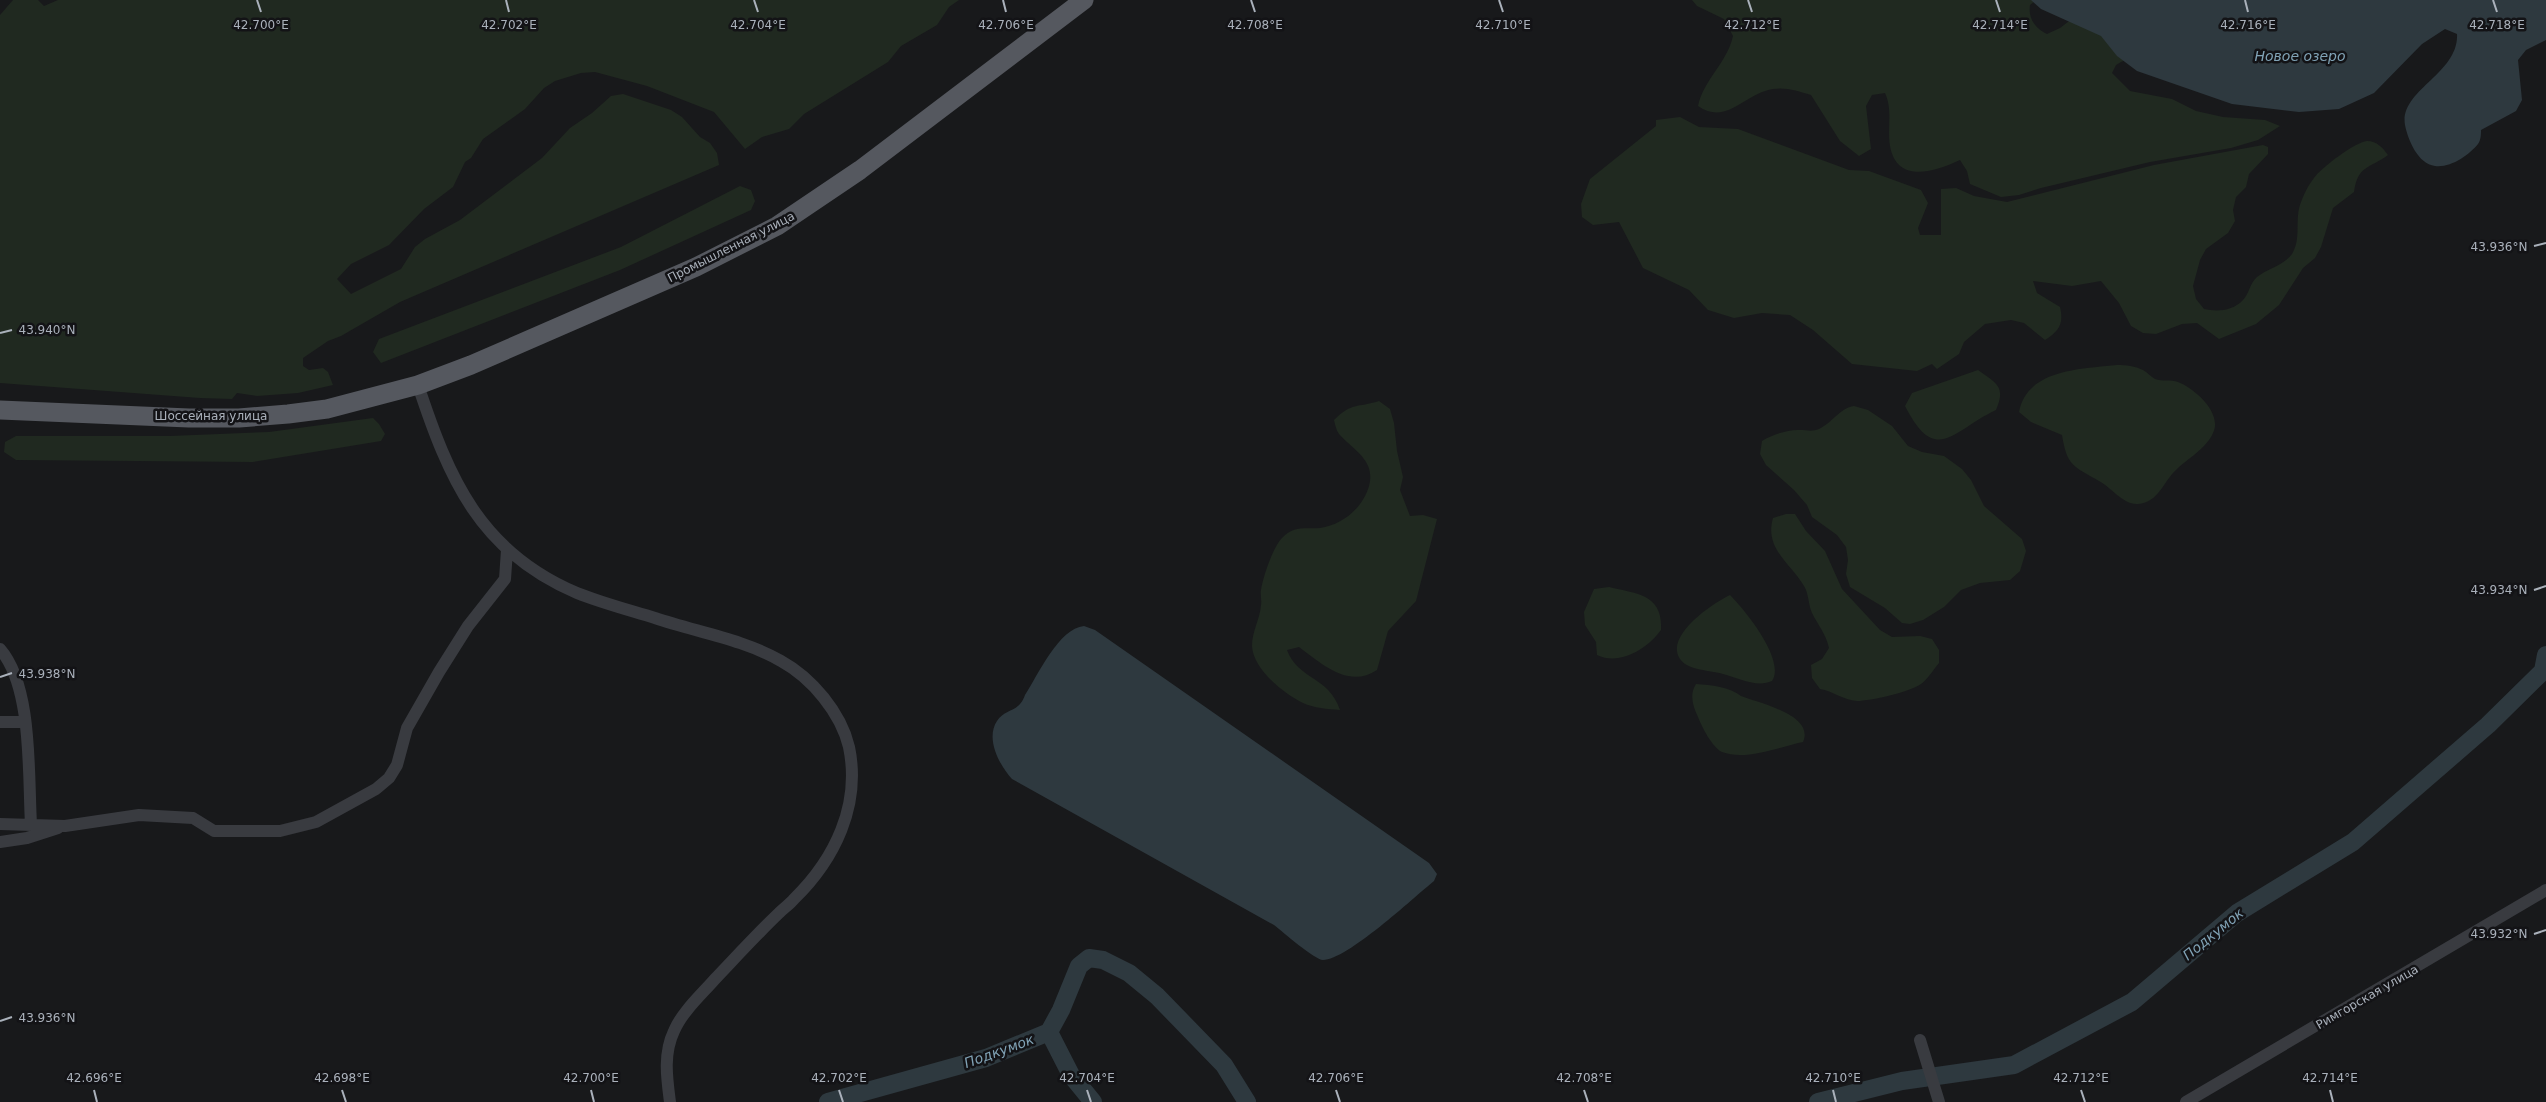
<svg xmlns="http://www.w3.org/2000/svg" width="2546" height="1102" font-family="'DejaVu Sans',sans-serif">
	<style>
		.green { fill: #202920 }
		.water { fill: #2e393f }
		.lines { fill: none; stroke-linecap: round; stroke-linejoin: round }
		.river { stroke: #2e393f; stroke-width: 18 }
		.minor { stroke: #393b40; stroke-width: 12 }
		.primary { stroke: #55585f; stroke-width: 19 }
		.ticks { fill: none; stroke: #aab1bb; stroke-width: 2 }
		.labels { text-anchor: middle; stroke-width: 5; stroke-linejoin: round; paint-order: stroke }
		.street-label { font-size: 12px; fill: #aab1bb; stroke: #131316 }
		.water-label { font-size: 14px; font-style: italic; fill: #81a3b6; stroke: #131316 }
		.ticks-label { font-size: 12px; text-anchor: middle; fill: #aab1bb; stroke: #131316; stroke-width: 5; stroke-linejoin: round; paint-order: stroke }
	</style>
	<rect width="100%" height="100%" fill="#18191b"/>
	<path class="green" d="M 13,0 L 38,0 L 44,6 L 58,0 L 959,0 L 949,7 L 937,25 L 901,46 L 888,62 L 804,114 L 789,129 L 762,137 L 745,149 L 714,112 L 647,86 L 595,72 L 581,73 L 555,81 L 544,88 L 525,109 L 483,139 L 471,158 L 465,162 L 453,187 L 424,209 L 389,245 L 351,264 L 337,279 L 351,294 L 401,269 L 415,247 L 425,239 L 460,220 L 542,158 L 570,128 L 592,113 L 611,96 L 623,94 L 671,110 L 682,117 L 700,137 L 710,143 L 717,153 L 719,165 L 400,302 L 341,336 L 328,341 L 303,358 L 303,366 L 309,370 L 323,368 L 328,372 L 333,385 L 298,393 L 257,396 L 237,393 L 232,399 L 200,398 L 0,383 L 0,15 Z
		M 2036,0 L 2030,5 C 2028,19 2035,28 2047,34 L 2060,28 L 2089,6 L 2154,47 L 2121,62 L 2116,65 L 2112,73 L 2130,91 L 2172,99 L 2196,111 L 2223,117 L 2265,120 L 2280,126 L 2258,140 L 2231,148 L 2150,162 L 2041,188 L 2019,195 L 2001,197 L 1970,184 L 1967,171 L 1960,160 C 1936,171 1897,185 1890,146 C 1887,127 1893,111 1885,93 L 1872,95 L 1866,106 L 1871,149 L 1859,156 L 1840,141 L 1811,95 C 1798,91 1786,87 1773,89 C 1745,93 1727,126 1698,106 C 1704,79 1727,63 1733,36 L 1724,19 L 1697,6 L 1692,0 Z
		M 1680,117 L 1699,127 L 1738,129 L 1849,170 L 1869,171 L 1921,190 L 1928,203 L 1918,228 L 1920,235 L 1941,235 L 1941,189 L 1956,188 L 1974,196 L 2007,202 L 2154,165 L 2263,145 L 2268,147 L 2268,154 L 2249,174 L 2246,187 L 2236,197 L 2233,210 L 2235,221 L 2228,233 L 2206,249 L 2200,260 L 2193,286 L 2196,299 L 2204,309 C 2217,312 2233,311 2243,300 C 2249,294 2250,283 2257,277 C 2268,268 2283,266 2292,254 C 2302,238 2294,219 2301,202 C 2304,194 2309,184 2314,178 C 2321,168 2355,142 2367,141 C 2377,141 2383,148 2388,155 C 2369,169 2358,165 2354,192 L 2333,208 L 2321,247 L 2315,258 L 2303,268 L 2279,305 L 2256,324 L 2219,339 L 2197,323 L 2182,324 L 2156,334 L 2143,333 L 2131,326 L 2119,303 L 2101,281 L 2072,286 L 2033,281 L 2037,293 L 2060,307 C 2064,324 2059,331 2045,340 L 2024,323 L 2011,320 L 1985,324 L 1964,342 L 1959,354 L 1937,369 L 1932,364 L 1917,371 L 1852,364 L 1813,330 L 1790,315 L 1762,313 L 1734,318 L 1708,310 L 1689,290 L 1643,268 L 1619,222 L 1593,225 L 1582,217 L 1581,204 L 1590,179 L 1656,126 L 1656,120 Z
		M 740,186 L 751,190 L 755,201 L 751,210 L 620,270 L 381,363 L 373,352 L 379,339 L 621,247 Z
		M 2117,365 C 2126,365 2135,366 2143,370 C 2147,372 2151,377 2155,379 C 2162,382 2171,379 2178,382 C 2194,388 2223,413 2213,433 C 2206,449 2188,458 2176,470 C 2163,482 2159,502 2138,504 C 2123,505 2111,487 2099,481 C 2073,466 2067,466 2062,435 L 2031,422 L 2019,412 C 2027,369 2081,369 2117,365 Z
		M 1978,370 C 1997,384 2006,386 1996,410 C 1953,430 1936,467 1905,406 L 1912,393 Z
		M 1379,401 L 1390,409 L 1394,423 L 1397,451 L 1403,477 L 1400,490 L 1410,516 L 1423,515 L 1437,519 L 1416,601 L 1388,631 L 1377,670 C 1349,689 1322,664 1299,647 L 1287,650 C 1298,680 1329,676 1340,710 C 1327,709 1314,708 1303,703 C 1283,693 1253,669 1252,646 C 1252,631 1260,619 1261,605 C 1262,600 1260,595 1261,590 C 1263,577 1273,547 1282,538 C 1294,525 1305,529 1320,528 C 1342,525 1363,508 1369,486 C 1376,460 1353,450 1339,434 C 1336,430 1335,424 1334,420 C 1352,402 1357,408 1379,401 Z
		M 1854,406 L 1868,410 L 1892,426 L 1908,446 L 1922,452 L 1944,456 L 1962,469 L 1971,480 L 1984,506 L 2022,539 L 2026,551 L 2020,571 L 2010,580 L 1980,583 L 1961,590 L 1944,607 L 1923,620 L 1910,624 L 1902,623 L 1885,608 L 1850,587 L 1846,574 L 1848,560 L 1846,547 L 1837,535 L 1812,517 L 1807,505 L 1794,490 L 1766,465 L 1760,454 L 1762,441 C 1771,435 1789,429 1800,430 C 1807,430 1812,432 1819,429 C 1832,423 1840,408 1854,406 Z
		M 373,418 L 379,424 L 385,434 L 381,441 L 253,462 L 16,460 L 4,452 L 5,442 L 16,436 L 170,436 L 269,432 Z
		M 1786,514 L 1795,514 L 1806,531 L 1825,551 L 1842,589 L 1880,630 L 1892,637 L 1920,636 L 1932,639 L 1939,650 L 1939,663 C 1933,670 1928,679 1921,684 C 1910,692 1870,701 1857,701 C 1843,700 1833,691 1820,689 L 1812,678 L 1811,665 L 1822,659 L 1829,648 C 1826,634 1818,625 1812,613 C 1808,604 1809,594 1804,586 C 1791,563 1764,549 1773,518 Z
		M 1609,587 C 1637,594 1663,594 1661,630 C 1647,649 1620,666 1597,655 L 1596,642 L 1585,625 L 1584,612 L 1594,589 Z
		M 1730,595 C 1745,610 1786,660 1772,681 C 1757,688 1738,678 1723,674 C 1711,670 1688,671 1680,659 C 1664,636 1713,603 1730,595 Z
		M 1696,684 C 1711,685 1730,687 1741,696 C 1759,703 1815,715 1803,742 C 1779,747 1746,761 1722,752 C 1712,747 1702,727 1698,717 C 1693,706 1689,695 1696,684 Z"/>
	<path class="water" d="M 2031,0 L 2546,0 L 2546,40 L 2526,50 L 2518,60 L 2522,100 L 2516,111 L 2481,130 C 2481,134 2481,140 2478,144 C 2469,155 2451,168 2435,166 C 2418,164 2408,140 2405,125 C 2399,90 2459,74 2457,34 L 2445,29 L 2422,44 L 2374,93 L 2339,109 L 2299,112 L 2232,104 L 2137,71 L 2117,56 L 2101,36 L 2041,9 Z
		M 1084,626 L 1095,630 L 1429,863 L 1437,874 L 1434,881 C 1413,898 1347,960 1323,960 C 1315,960 1283,932 1274,925 L 1012,779 C 1000,766 985,739 997,721 C 1005,708 1019,713 1025,695 C 1038,675 1059,628 1084,626 Z"/>
	<g class="lines">
		<path class="river" d="M 1049,1032 L 1071,1075 L 1093,1102
			M 828,1102 L 986,1058 L 1049,1032 L 1061,1010 L 1079,966 L 1089,958 L 1103,960 L 1129,973 L 1157,996 L 1224,1065 L 1247,1102
			M 1818,1102 L 1902,1081 L 2014,1065 L 2132,1002 L 2237,913 L 2353,842 L 2488,725 L 2543,671 L 2546,655"/>
		<path class="minor" d="M 418,385 C 449,479 480,552 577,593 C 602,603 629,610 655,618 C 696,632 743,639 781,661 C 812,678 841,713 849,747 C 861,805 835,859 794,899 C 790,904 784,908 779,913 C 757,934 736,957 715,979 C 701,995 682,1012 674,1031 C 663,1054 667,1079 670,1102
			M 0,649 C 33,687 28,775 31,824
			M 0,722 L 25,722
			M 0,824 L 65,826 L 139,815 L 193,818 L 214,831 L 280,831 L 316,822 L 376,789 L 389,778 L 397,765 L 407,728 L 439,672 L 468,626 L 505,579 L 507,550
			M 0,842 L 27,838 L 58,828
			M 1920,1040 L 1939,1102
			M 2186,1102 L 2546,890"/>
		<path class="primary" d="M 0,410 L 189,418 L 239,418 L 288,414 L 327,409 L 418,385 L 471,365 L 696,267 L 777,226 L 860,170 L 1084,0"/>
	</g>
	<path class="ticks" d="M 257,0 L 261,12M 506,0 L 509,12M 754,0 L 758,12M 1003,0 L 1006,12M 1251,0 L 1255,12M 1499,0 L 1503,12M 1748,0 L 1752,12M 1996,0 L 2000,12M 2245,0 L 2248,12M 2493,0 L 2497,12M 2534,246 L 2546,243M 0,333 L 12,330M 2534,590 L 2546,586M 0,677 L 12,673M 2534,934 L 2546,930M 0,1021 L 12,1017M 94,1090 L 97,1102M 342,1090 L 346,1102M 591,1090 L 594,1102M 839,1090 L 843,1102M 1087,1090 L 1091,1102M 1336,1090 L 1340,1102M 1584,1090 L 1588,1102M 1833,1090 L 1836,1102M 2081,1090 L 2085,1102M 2330,1090 L 2333,1102"/>
	<g class="labels">
		<g class="street-label">
			<text transform="translate(731 247) rotate(-27)" y="4">Промышленная улица</text>
			<text x="211" y="420">Шоссейная улица</text>
			<text transform="translate(2367 997) rotate(-30)" y="4">Римгорская улица</text>
		</g>
		<g class="water-label">
			<text x="2300" y="61">Новое озеро</text>
			<text transform="translate(2213 934) rotate(-39)" y="5">Подкумок</text>
			<text transform="translate(999 1051) rotate(-20)" y="5">Подкумок</text>
		</g>
	</g>
	<g class="ticks-label">
		<text x="261" y="29">42.700°E</text>
		<text x="509" y="29">42.702°E</text>
		<text x="758" y="29">42.704°E</text>
		<text x="1006" y="29">42.706°E</text>
		<text x="1255" y="29">42.708°E</text>
		<text x="1503" y="29">42.710°E</text>
		<text x="1752" y="29">42.712°E</text>
		<text x="2000" y="29">42.714°E</text>
		<text x="2248" y="29">42.716°E</text>
		<text x="2497" y="29">42.718°E</text>
		<text x="2499" y="251">43.936°N</text>
		<text x="47" y="334">43.940°N</text>
		<text x="2499" y="594">43.934°N</text>
		<text x="47" y="678">43.938°N</text>
		<text x="2499" y="938">43.932°N</text>
		<text x="47" y="1022">43.936°N</text>
		<text x="94" y="1082">42.696°E</text>
		<text x="342" y="1082">42.698°E</text>
		<text x="591" y="1082">42.700°E</text>
		<text x="839" y="1082">42.702°E</text>
		<text x="1087" y="1082">42.704°E</text>
		<text x="1336" y="1082">42.706°E</text>
		<text x="1584" y="1082">42.708°E</text>
		<text x="1833" y="1082">42.710°E</text>
		<text x="2081" y="1082">42.712°E</text>
		<text x="2330" y="1082">42.714°E</text>
	</g>
</svg>
